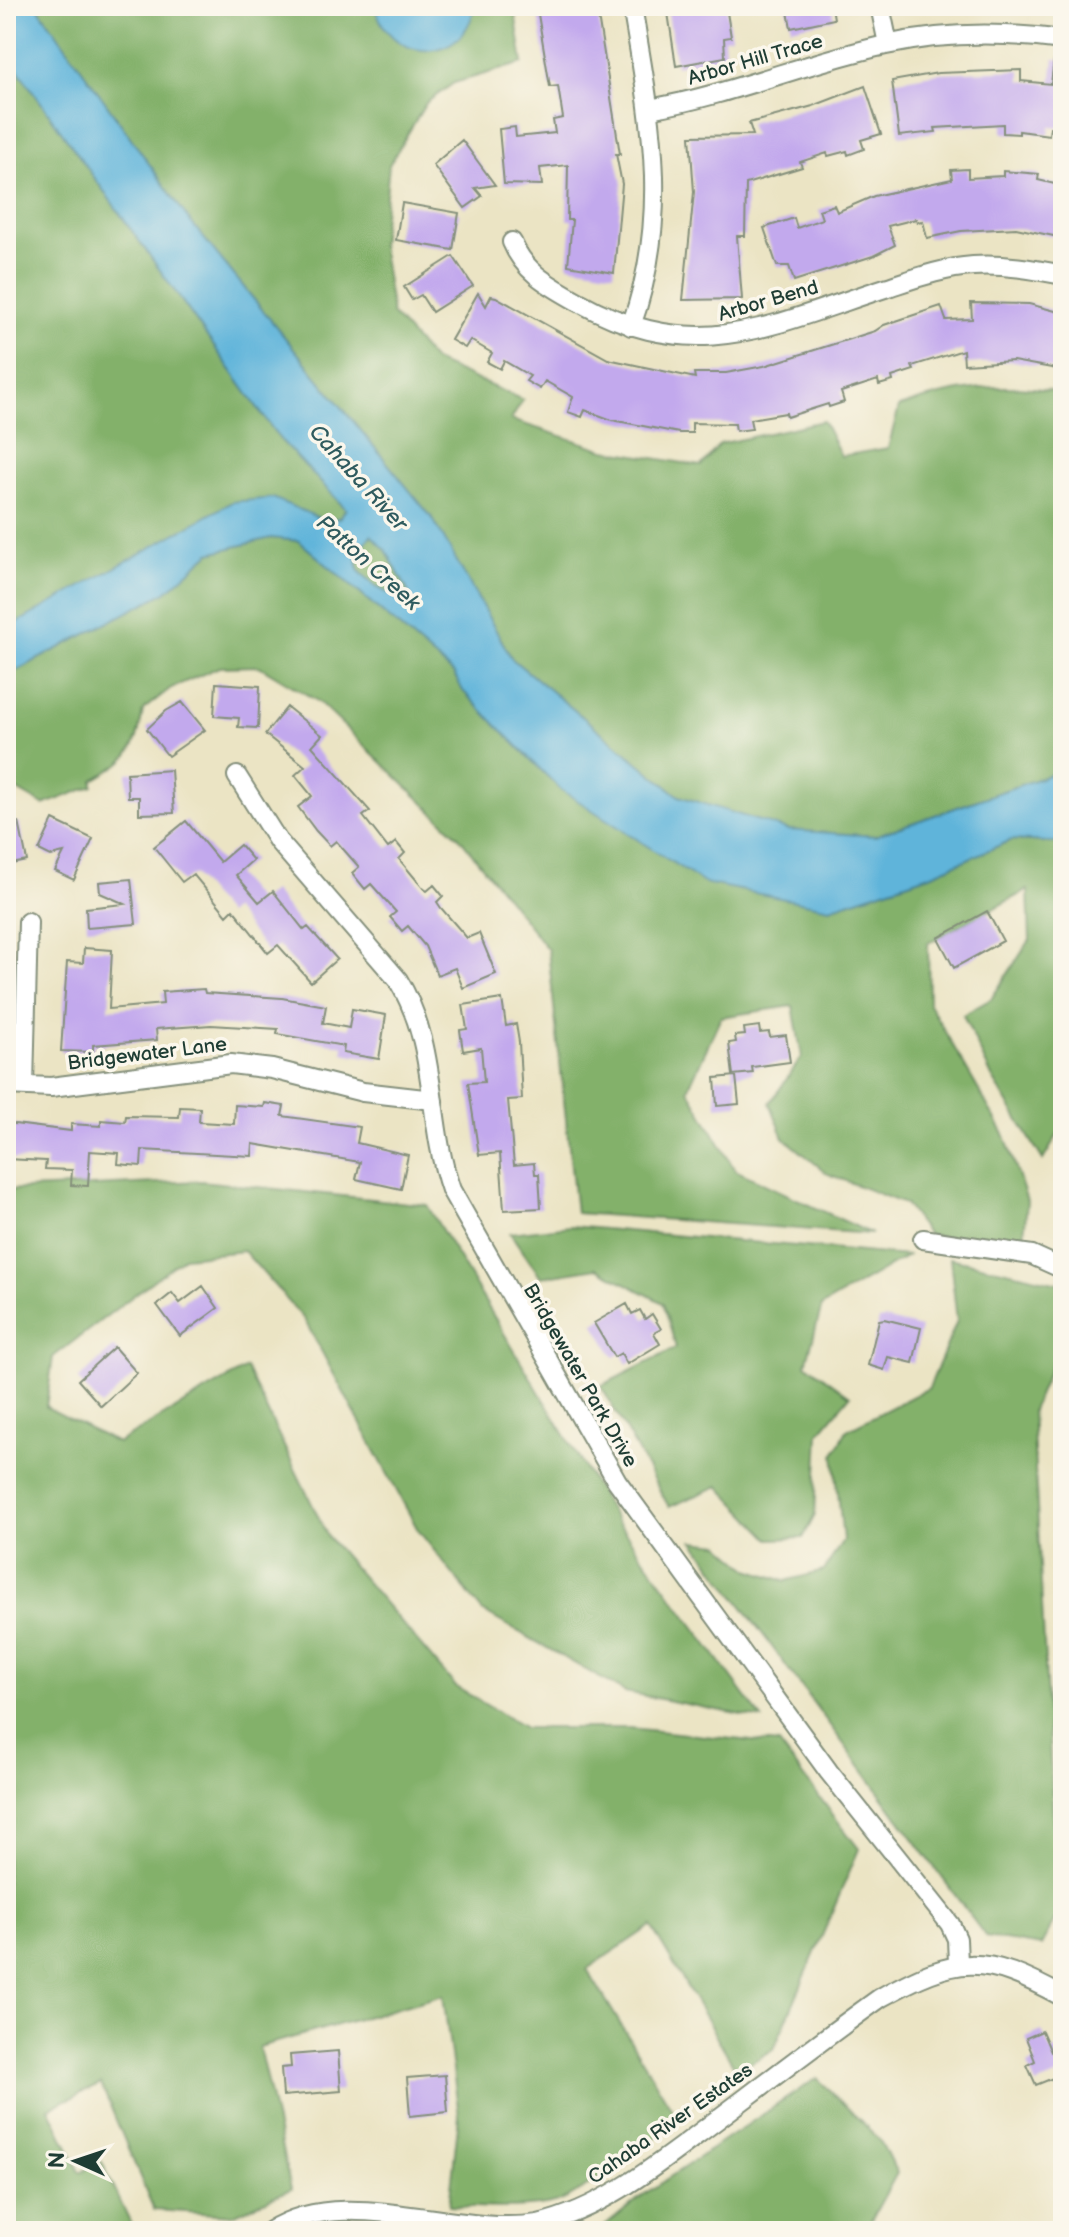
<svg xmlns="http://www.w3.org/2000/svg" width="1069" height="2237" font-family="'Balsamiq Sans',sans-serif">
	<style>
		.forest { fill: #83b16a; stroke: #51774f; stroke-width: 2 }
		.water { fill: #5eb4da; stroke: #3e7887; stroke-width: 2; fill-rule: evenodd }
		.building { fill: #c2a9ed }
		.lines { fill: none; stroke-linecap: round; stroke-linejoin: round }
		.minor-casing { stroke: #85907c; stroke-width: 22 }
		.minor { stroke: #fff; stroke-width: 18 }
		.labels { text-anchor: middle; stroke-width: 7; stroke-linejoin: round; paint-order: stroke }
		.street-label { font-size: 20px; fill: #1f3d34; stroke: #fbf7ec }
		.water-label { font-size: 22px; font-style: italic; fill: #2f5b5e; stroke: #fbf7ec }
	</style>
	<rect width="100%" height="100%" fill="#fbf7ec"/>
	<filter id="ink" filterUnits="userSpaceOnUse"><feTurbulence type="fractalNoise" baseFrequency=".0125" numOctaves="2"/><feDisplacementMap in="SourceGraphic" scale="16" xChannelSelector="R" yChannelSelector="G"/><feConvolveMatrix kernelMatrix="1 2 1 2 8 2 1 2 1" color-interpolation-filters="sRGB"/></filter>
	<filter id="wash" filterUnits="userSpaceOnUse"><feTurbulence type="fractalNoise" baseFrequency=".006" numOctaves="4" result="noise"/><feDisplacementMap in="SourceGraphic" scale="32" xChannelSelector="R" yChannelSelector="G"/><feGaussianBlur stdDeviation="1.8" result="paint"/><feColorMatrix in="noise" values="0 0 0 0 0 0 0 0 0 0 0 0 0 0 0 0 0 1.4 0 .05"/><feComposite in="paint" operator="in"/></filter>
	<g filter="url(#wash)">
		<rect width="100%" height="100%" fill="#ebe4c4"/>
		<path class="forest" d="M 37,6 L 514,6 L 523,63 L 454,83 L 426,103 L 389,165 L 381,244 L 392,314 L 434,361 L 523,400 L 511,420 L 605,450 L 701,466 L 720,444 L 823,421 L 841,456 L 888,448 L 899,407 C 956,387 1003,382 1063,392 L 1063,770 L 875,836 L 788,830 L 680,797 L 512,659 L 433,519 L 189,220 Z
			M 6,53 L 279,438 L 346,509 L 339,518 L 326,521 L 232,502 L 6,629 Z
			M 371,534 L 386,550 L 418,609 L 375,587 L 358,570 L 357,554 Z
			M 271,538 L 299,541 L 454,674 L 463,691 L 560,789 L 830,908 L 930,875 L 1012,840 L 1063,843 L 1063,1126 L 1043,1160 L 992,1077 L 963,1015 L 991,999 L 1030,940 L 1028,890 L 928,943 L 929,1004 L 1005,1136 L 1027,1201 L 1023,1248 L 928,1235 L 905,1204 L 828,1174 L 784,1138 L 770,1103 L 802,1057 L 793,1006 L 721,1017 L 688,1089 L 735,1170 L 872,1234 L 576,1213 L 548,950 L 460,838 L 319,702 L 259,666 L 219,667 L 171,688 L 143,710 C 136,752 130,760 93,780 L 93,786 L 43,805 L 12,787 L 6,787 L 6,676 L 166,592 L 210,553 Z
			M 201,1181 L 427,1205 L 616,1520 L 762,1719 L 625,1692 L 482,1611 L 418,1530 L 304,1319 L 244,1251 L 184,1257 L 53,1357 L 46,1407 L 117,1443 L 246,1368 L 328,1537 L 456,1687 L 525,1728 L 630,1728 L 779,1744 L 859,1849 L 774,2049 L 737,2071 L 651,1926 L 587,1969 L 678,2119 C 659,2136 577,2198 555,2203 C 521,2211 484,2207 449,2206 L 459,2115 L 443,1995 L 259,2047 L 291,2189 L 233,2215 L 154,2210 L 101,2084 L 49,2108 L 80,2172 L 102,2162 L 134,2231 L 6,2229 L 6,1190 Z
			M 571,1226 L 907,1256 L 822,1306 L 806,1364 L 850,1396 L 819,1433 L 815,1515 L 803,1538 L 770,1539 L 719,1486 L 669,1507 L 601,1386 L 676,1348 L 663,1303 L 597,1268 L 541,1277 L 510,1233 Z
			M 950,1258 L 1063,1284 L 1063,1337 L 1032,1410 L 1058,1914 L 1041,1946 L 986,1937 L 694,1541 L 720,1544 L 749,1569 L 785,1581 L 824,1571 L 843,1540 L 834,1454 L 847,1430 L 929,1388 L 957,1321 Z
			M 817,2078 L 879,2139 L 897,2173 L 865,2231 L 599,2231 L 643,2195 Z"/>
		<path class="water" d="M 6,6 L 37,6 L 189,220 L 433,519 L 512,659 L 679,796 L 788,830 L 875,836 L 1063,770 L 1063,843 L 1012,840 L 930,875 L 830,908 L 704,883 L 560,789 L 463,691 L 454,674 L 299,541 L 271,538 L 210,553 L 166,592 L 6,676 L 6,629 L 232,502 L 273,498 L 326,521 L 339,518 L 346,509 L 279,438 L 6,53 ZM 371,535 L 386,550 L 417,608 L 376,587 L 358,570 L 357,554 Z
			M 374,6 L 474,6 C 470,46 424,64 394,38 C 383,29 379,18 374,6 Z"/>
		<g id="blocks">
			<path class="building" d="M 550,6 L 594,6 L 598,16 L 620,154 L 616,154 L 622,184 L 614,273 L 568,265 L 572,220 L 567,220 L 568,165 L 540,168 L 542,185 L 504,184 L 499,129 L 515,127 L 516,137 L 555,133 L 553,120 L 563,118 L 558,86 L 550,87 L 537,8 Z
				M 667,6 L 726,6 L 731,37 L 724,38 L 725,57 L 676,66 Z
				M 787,6 L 832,6 L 834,19 L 791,28 Z
				M 1054,59 L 1063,60 L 1063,128 L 1050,127 L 1049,135 L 1019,131 L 1019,134 L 1003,133 L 1003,124 L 935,128 L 936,132 L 899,136 L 892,81 L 938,73 L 1021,70 L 1021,81 L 1051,84 Z
				M 865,86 L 881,134 L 861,140 L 864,149 L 848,155 L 847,151 L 828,156 L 827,153 L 800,162 L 802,167 L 746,184 L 745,236 L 737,236 L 742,299 L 683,300 L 694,192 L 690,136 L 753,135 L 749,123 L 813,106 Z
				M 462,140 L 495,185 L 475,188 L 482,196 L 465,208 L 433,165 Z
				M 968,169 L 968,178 L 1003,176 L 1003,171 L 1039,174 L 1038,180 L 1063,186 L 1063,238 L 1016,228 L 961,231 L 927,238 L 923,221 L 917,222 L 916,219 L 888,226 L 895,245 L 873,256 L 794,281 L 789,266 L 777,266 L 764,228 L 794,218 L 797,228 L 822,219 L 819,210 L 834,205 L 837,212 L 874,196 L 952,179 L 951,170 Z
				M 402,203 L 459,213 L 453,250 L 396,240 Z
				M 453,256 L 473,286 L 432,312 L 421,295 L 412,300 L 404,287 Z
				M 478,293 L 486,306 L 491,296 L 496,297 L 608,359 L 695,378 L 694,373 L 726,373 L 764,366 L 875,331 L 884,325 L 941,306 L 946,320 L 972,319 L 971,303 L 1029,304 L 1063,313 L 1063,370 L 1013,361 L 964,364 L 963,350 L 912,366 L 914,370 L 892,377 L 893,381 L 879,385 L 878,380 L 841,392 L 844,402 L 829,407 L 828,404 L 787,417 L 786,413 L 750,419 L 752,429 L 736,431 L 735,424 L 692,423 L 692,433 L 679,433 L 612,420 L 585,410 L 582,417 L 568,412 L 573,397 L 545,381 L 540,389 L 526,381 L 530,376 L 504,361 L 500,369 L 487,362 L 492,353 L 470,340 L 465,348 L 451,340 Z
				M 216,683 L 260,686 L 258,728 L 238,727 L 239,718 L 214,716 Z
				M 182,702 L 205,730 L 168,756 L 147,729 L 166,711 Z
				M 287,707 L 322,735 L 312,746 L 370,811 L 363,816 L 388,848 L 396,842 L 405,853 L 399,859 L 423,888 L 427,891 L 434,885 L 443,896 L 437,902 L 441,908 L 467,938 L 479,933 L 496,974 L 463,988 L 455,968 L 437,975 L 425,946 L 408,926 L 402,931 L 390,917 L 396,912 L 371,884 L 365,889 L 352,873 L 359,867 L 336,841 L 330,846 L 316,831 L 298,807 L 312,796 L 295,775 L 305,766 L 265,734 Z
				M 171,770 L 174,813 L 139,814 L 139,797 L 128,797 L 127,773 Z
				M 53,820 L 93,839 L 74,880 L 55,871 L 64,853 L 51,856 L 39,850 Z
				M 186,821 L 220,862 L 240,845 L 253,860 L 236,875 L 259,902 L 273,891 L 304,930 L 308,927 L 337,959 L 311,982 L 278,945 L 268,953 L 233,909 L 227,915 L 193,874 L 182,882 L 154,847 Z
				M 19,822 L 27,861 L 6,865 L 6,825 Z
				M 131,879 L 136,924 L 87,928 L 86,908 L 125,904 L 100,893 L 99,882 Z
				M 987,911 L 1003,941 L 954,968 L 938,938 Z
				M 84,948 L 112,950 L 109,1009 L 163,1004 L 162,992 L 204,989 L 205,993 L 282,998 L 326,1006 L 323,1023 L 349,1028 L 352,1009 L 386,1015 L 379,1059 L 343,1053 L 344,1046 L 277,1034 L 278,1029 L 211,1025 L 156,1029 L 157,1040 L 93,1045 L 93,1052 L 61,1051 L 67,962 L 83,963 Z
				M 502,999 L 506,1026 L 516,1024 L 519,1042 L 522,1099 L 508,1100 L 514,1165 L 534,1163 L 535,1174 L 539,1174 L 541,1208 L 504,1210 L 500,1153 L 479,1155 L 468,1083 L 484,1082 L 481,1048 L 463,1051 L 460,1030 L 467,1029 L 463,1005 Z
				M 759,1026 L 760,1033 L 769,1032 L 770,1037 L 786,1035 L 790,1062 L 752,1067 L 753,1073 L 733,1075 L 729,1043 L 736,1042 L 735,1036 L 745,1035 L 744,1028 Z
				M 736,1076 L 739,1104 L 717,1106 L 715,1078 Z
				M 265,1103 L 284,1106 L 282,1116 L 360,1127 L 357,1143 L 408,1155 L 401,1189 L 356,1179 L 360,1162 L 253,1144 L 252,1156 L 142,1150 L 141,1166 L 118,1164 L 119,1153 L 90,1151 L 88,1186 L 71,1185 L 72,1170 L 45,1169 L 46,1161 L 6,1159 L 6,1123 L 71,1131 L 71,1124 L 101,1126 L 101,1120 L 125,1122 L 126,1116 L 179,1117 L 180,1107 L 200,1108 L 199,1122 L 234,1124 L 235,1105 L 264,1107 Z
				M 203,1286 L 218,1308 L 180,1336 L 157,1305 L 172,1293 L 180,1303 Z
				M 627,1304 L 632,1314 L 640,1310 L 645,1319 L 652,1314 L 661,1329 L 654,1333 L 660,1344 L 627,1364 L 621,1353 L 614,1357 L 594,1323 Z
				M 884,1319 L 921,1328 L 913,1363 L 888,1357 L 884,1370 L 868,1365 L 879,1320 Z
				M 114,1347 L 137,1373 L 101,1406 L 78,1380 Z
				M 1042,2031 L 1051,2052 L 1063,2047 L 1063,2074 L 1036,2085 L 1027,2065 L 1035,2061 L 1026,2038 Z
				M 338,2051 L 341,2091 L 283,2096 L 281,2068 L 291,2067 L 290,2055 Z
				M 445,2075 L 448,2112 L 410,2116 L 407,2078 Z"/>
		</g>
	</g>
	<g filter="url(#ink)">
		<use href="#blocks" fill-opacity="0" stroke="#85907c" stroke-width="2"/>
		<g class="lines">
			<g class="minor-casing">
				<path id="minor" d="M 880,6 L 888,44
					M 649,109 C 731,95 806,62 886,45 C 943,32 1005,32 1063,40
					M 512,242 C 525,273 549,285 577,301 C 695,367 768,326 885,288 C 913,279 942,268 973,266 C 1003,264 1033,269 1063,275
					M 631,326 C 671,215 651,119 632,6
					M 237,776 L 278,841 L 398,980 C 439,1048 426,1118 451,1190 L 617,1481 L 829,1772 L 950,1924 L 957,1939 L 958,1963
					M 6,1085 L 51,1087 L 231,1064 L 272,1069 L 363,1092 L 433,1100
					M 24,1086 L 28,922
					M 923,1239 L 1032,1255 L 1063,1269
					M 270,2231 C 344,2183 453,2237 538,2224 C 603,2209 658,2164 710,2125 C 767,2082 823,2039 880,1998 C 957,1955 984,1953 1063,1997"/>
			</g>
			<use href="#minor" class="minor"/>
		</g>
	</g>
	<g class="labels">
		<g class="street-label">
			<text transform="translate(755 59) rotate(-16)" y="7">Arbor Hill Trace</text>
			<text transform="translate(768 300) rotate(-16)" y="7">Arbor Bend</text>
			<text transform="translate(147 1053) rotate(-7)" y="7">Bridgewater Lane</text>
			<text transform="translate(581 1375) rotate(60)" y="7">Bridgewater Park Drive</text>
			<text transform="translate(670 2123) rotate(-35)" y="7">Cahaba River Estates</text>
		</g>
		<g class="water-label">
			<text transform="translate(359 477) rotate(48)" y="8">Cahaba River</text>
			<text transform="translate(369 562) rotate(42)" y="8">Patton Creek</text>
		</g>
	</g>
	<rect width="1069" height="2237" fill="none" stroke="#fbf7ec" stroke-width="32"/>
	<g transform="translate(76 2161) rotate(273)" stroke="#fbf7ec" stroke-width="6" paint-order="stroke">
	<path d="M0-6L14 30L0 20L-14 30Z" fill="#1f3d34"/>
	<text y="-12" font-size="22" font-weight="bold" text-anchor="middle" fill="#1f3d34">N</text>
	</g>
</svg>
